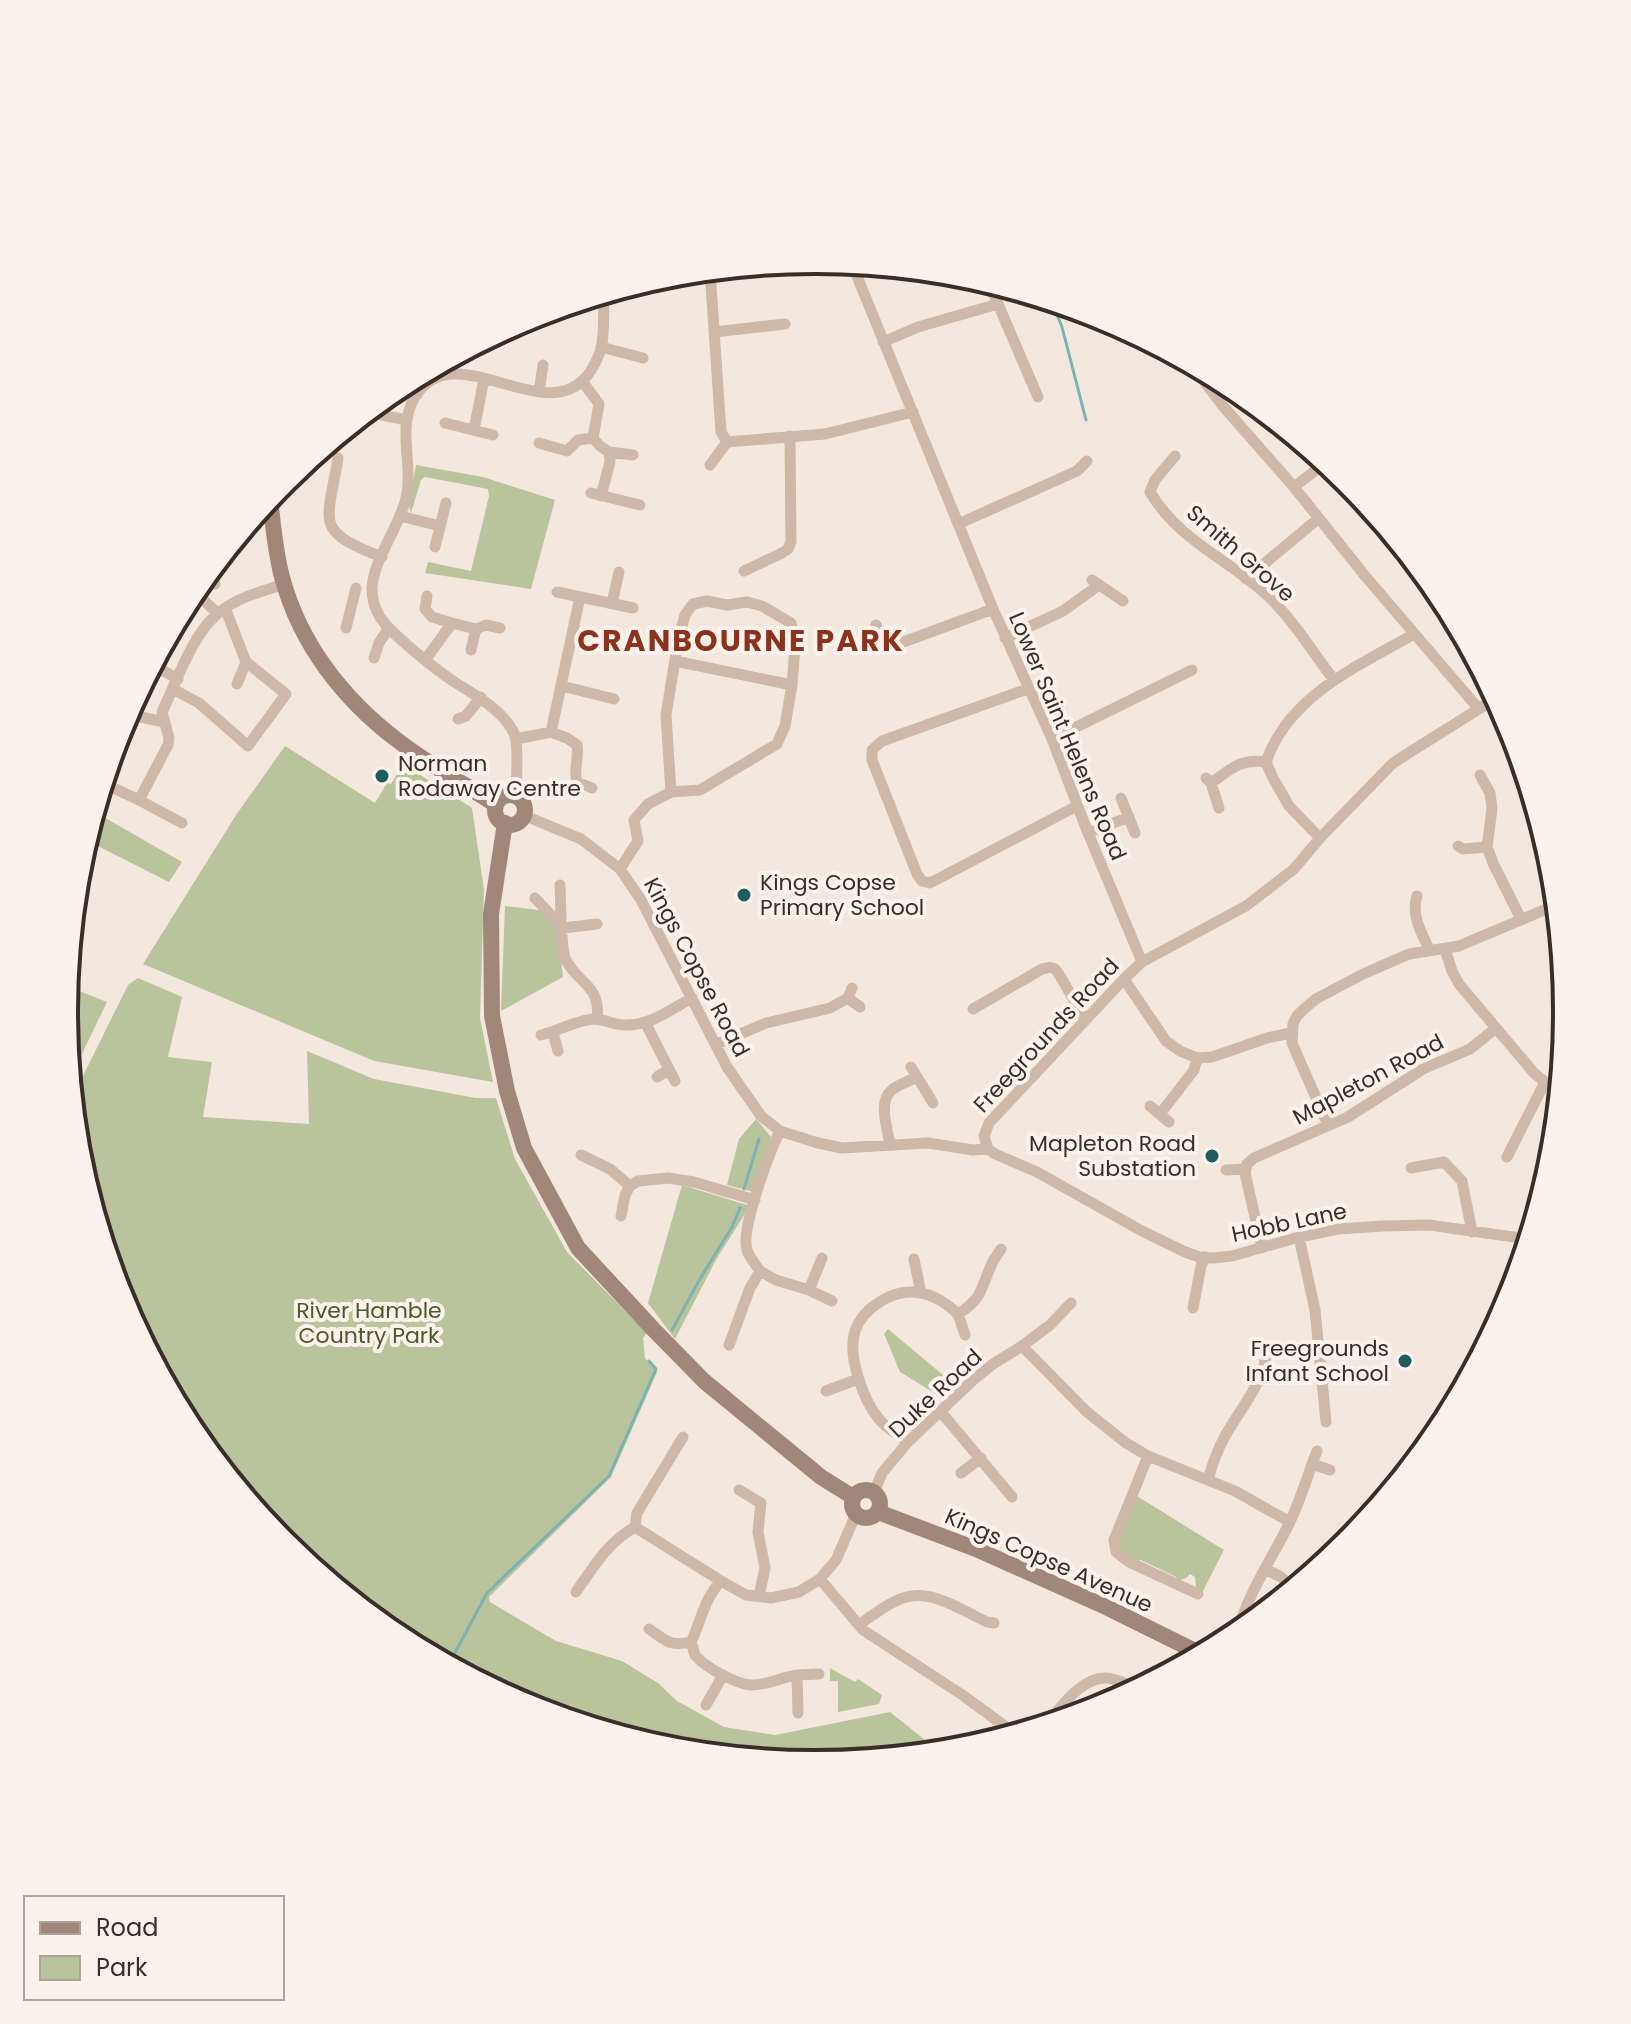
<svg xmlns="http://www.w3.org/2000/svg" width="1631" height="2024" font-family="Poppins,sans-serif">
	<style>
		.green { fill: #b9c49d }
		.lines { fill: none; stroke-linecap: round; stroke-linejoin: round }
		.stream { stroke: #7cb2b2; stroke-width: 3 }
		.street { stroke: #cdb8a9; stroke-width: 11 }
		.secondary { stroke: #a1867a; stroke-width: 16 }
		.poi-dot { fill: #1d5d5d; stroke: #fbf3eb; stroke-width: 3 }
		.labels { text-anchor: middle; stroke-width: 8; stroke-linejoin: round; paint-order: stroke }
		.street-label { font-size: 22px; fill: #3a2e29; stroke: #fbf3eb }
		.poi-label { font-size: 22px; fill: #3a2e29; stroke: #fbf3eb; text-anchor: start }
		.park-label { font-size: 22px; fill: #4b592c; stroke: #fbf3eb }
		.district-label { font-size: 30px; font-weight: bold; letter-spacing: 2px; fill: #8c331f; stroke: #fbf3eb }
		.rim { fill: none; stroke: #3a2e29; stroke-width: 4 }
	</style>
	<rect width="100%" height="100%" fill="#f4e8de"/>
	<path class="green" d="M 416,465 L 483,477 L 555,500 L 531,589 L 425,573 L 428,562 L 471,571 L 489,496 L 488,489 L 425,477 L 421,480 L 411,513 L 409,505 Z
		M 285,746 L 375,803 L 387,783 L 391,784 L 403,764 L 472,808 L 484,890 L 480,1018 L 493,1082 L 374,1061 L 143,964 L 236,815 Z
		M 95,812 L 182,862 L 169,882 L 86,840 Z
		M 505,906 L 555,912 L 563,977 L 501,1011 Z
		M 138,978 L 182,997 L 168,1057 L 212,1062 L 203,1117 L 309,1124 L 307,1051 L 374,1079 L 476,1098 L 496,1098 L 515,1159 L 567,1252 L 647,1333 L 643,1338 L 645,1358 L 657,1372 L 611,1477 L 489,1597 L 490,1602 L 556,1641 L 622,1661 L 658,1683 L 677,1701 L 724,1727 L 775,1735 L 890,1712 L 939,1751 L 815,1763 L 668,1749 L 527,1706 L 398,1637 L 284,1543 L 190,1429 L 121,1299 L 78,1158 L 72,1098 L 128,985 Z
		M 67,986 L 107,1002 L 80,1058 L 68,1051 L 64,1012 Z
		M 756,1119 L 771,1137 L 754,1192 L 727,1185 L 739,1139 Z
		M 682,1185 L 750,1206 L 717,1258 L 675,1339 L 648,1303 Z
		M 888,1329 L 949,1380 L 936,1394 L 900,1372 L 884,1334 Z
		M 1137,1496 L 1224,1550 L 1203,1591 L 1196,1588 L 1195,1577 L 1190,1574 L 1186,1578 L 1178,1581 L 1176,1577 L 1141,1560 L 1137,1561 L 1120,1550 L 1118,1540 Z
		M 830,1668 L 855,1682 L 858,1679 L 882,1695 L 879,1704 L 838,1712 L 838,1681 L 830,1681 Z"/>
	<g class="lines">
		<path class="stream" d="M 1052,302 L 1062,327 L 1086,420
			M 744,1189 L 759,1139
			M 672,1330 L 701,1277 L 732,1227 L 740,1208
			M 449,1664 L 487,1593 L 609,1476 L 656,1369 L 649,1361"/>
		<path class="street" d="M 852,264 L 993,609 L 1052,739 L 1088,833 L 1142,962
			M 710,271 L 721,432 L 727,442
			M 989,283 L 1038,397
			M 714,332 L 785,324
			M 883,342 L 918,327 L 998,304
			M 601,347 L 643,358
			M 1192,365 L 1222,405 L 1294,487 L 1366,577 L 1478,708
			M 582,381 L 599,404 L 593,438 L 600,446 L 609,452 L 610,462 L 601,496
			M 539,392 L 543,365
			M 373,408 L 382,415 L 406,420
			M 445,423 L 493,435
			M 474,430 L 484,379
			M 539,443 L 567,451 L 578,440 L 593,438
			M 609,452 L 633,455
			M 1175,456 L 1155,480 L 1150,492 C 1178,540 1230,560 1269,597 C 1294,621 1313,653 1334,680
			M 338,458 C 328,523 312,530 382,557
			M 710,465 L 727,442 L 825,434 L 913,412
			M 1294,487 L 1325,463
			M 591,493 L 640,505
			M 400,516 L 440,526
			M 958,524 L 1077,471 L 1087,461
			M 435,547 L 446,503
			M 210,570 L 215,584
			M 744,571 L 782,553 L 788,549 L 791,542 L 790,436
			M 1246,579 L 1319,518
			M 1092,580 L 1123,601
			M 194,591 L 217,613
			M 557,592 L 633,608
			M 427,596 L 425,609 L 432,617 L 452,623 L 476,629 L 486,625 L 500,628
			M 612,603 L 619,572
			M 876,625 L 883,639 L 888,644 L 898,644 L 993,609
			M 346,628 L 356,588
			M 1005,638 L 1063,611 L 1099,585
			M 471,650 L 476,629
			M 374,658 L 379,643 L 388,629
			M 426,659 L 452,623
			M 675,661 L 792,685
			M 153,665 L 178,679
			M 237,684 L 246,662
			M 562,686 L 614,699
			M 1030,688 L 882,741 L 872,750 L 872,760 L 917,874 L 922,881 L 930,883 L 1077,806
			M 173,689 L 199,703 L 248,746 L 286,694 L 246,662 L 225,608
			M 127,714 L 164,722
			M 458,719 L 466,716 L 481,697
			M 551,732 L 567,738 L 577,745 C 579,758 573,771 577,782 L 592,788
			M 516,739 L 551,732 L 580,597
			M 1052,739 L 1192,670
			M 1480,775 L 1490,793 L 1492,809 L 1487,847 L 1493,863 L 1521,919
			M 1206,778 L 1211,783 L 1219,808
			M 103,783 L 139,800
			M 1211,783 C 1231,769 1241,758 1266,762
			M 516,796 C 516,781 519,749 515,736 C 506,711 473,694 453,681 C 435,669 390,633 380,617 C 375,609 372,598 372,588 C 374,558 399,528 406,498 C 414,465 396,428 415,397 C 454,333 543,429 587,376 C 593,368 598,359 601,349 C 605,332 603,312 604,295
			M 1121,798 L 1135,833
			M 523,815 L 581,839 L 620,869 L 641,900 L 727,1067 L 761,1116 L 780,1131 L 818,1143 L 842,1148 L 928,1143 L 973,1150 L 988,1149
			M 182,823 L 139,800 L 168,745 L 169,738 L 162,712 C 176,683 192,636 216,615 C 234,598 261,592 284,584
			M 1088,833 L 1129,817
			M 1320,838 L 1289,806 L 1273,778 L 1266,762 C 1289,695 1357,667 1414,634
			M 1458,846 L 1463,849 L 1487,847
			M 620,869 L 638,841 L 634,820 L 648,804 L 671,792 L 700,790 L 777,744 L 785,726 L 792,685 L 795,647 L 791,623 L 762,606 L 747,602 L 727,605 L 707,601 L 693,604 L 685,615 L 678,641 L 666,715 L 671,792
			M 560,885 C 561,902 560,947 566,960 C 579,985 601,985 597,1019
			M 1417,896 C 1411,915 1421,932 1429,949
			M 535,898 L 563,928 L 597,924
			M 1445,949 L 1452,971 L 1459,984 L 1534,1073 L 1545,1082 L 1559,1089
			M 1124,979 L 1166,1041 L 1180,1051 L 1197,1058 L 1212,1057 L 1267,1038 L 1291,1033
			M 848,998 L 860,1007
			M 973,1009 L 1042,969 C 1047,968 1051,966 1055,969 C 1060,973 1079,1011 1085,1020
			M 646,1024 L 675,1081
			M 553,1033 L 558,1051
			M 541,1035 C 559,1031 576,1020 594,1019 C 604,1019 614,1025 624,1025 C 650,1026 670,1010 692,998
			M 717,1044 L 766,1023 L 830,1008 L 848,998 L 852,988
			M 911,1067 L 933,1103
			M 657,1077 L 668,1070
			M 1150,1106 L 1169,1122
			M 1160,1114 L 1194,1070 L 1197,1058
			M 1328,1125 L 1292,1043 L 1293,1024 L 1297,1016 L 1305,1008 L 1316,999 L 1363,974 L 1409,954 L 1459,946 L 1556,905
			M 890,1145 C 888,1131 879,1105 889,1093 C 894,1086 909,1081 917,1077
			M 988,1149 L 984,1136 L 989,1123 L 1124,979 L 1142,962 L 1246,906 L 1294,869 L 1320,838 L 1393,763 L 1496,698
			M 988,1149 L 995,1154 L 1037,1172 L 1142,1231 L 1183,1251 L 1199,1257 L 1213,1258 L 1232,1256 L 1299,1237 L 1338,1229 L 1383,1226 L 1429,1225 L 1528,1239
			M 581,1155 L 610,1169 L 630,1186
			M 1507,1157 L 1545,1082
			M 1411,1168 L 1444,1162 L 1462,1181 L 1472,1232
			M 1226,1170 L 1244,1169
			M 621,1216 L 625,1195 L 630,1186 L 638,1181 L 668,1178 L 694,1182 L 755,1200
			M 1299,1237 L 1315,1310 L 1326,1422
			M 1262,1248 L 1245,1173 L 1247,1164 L 1254,1158 L 1348,1117 L 1423,1069 L 1470,1049 L 1496,1028
			M 914,1259 L 921,1293
			M 760,1271 L 776,1280 L 809,1290 L 822,1258
			M 809,1290 L 832,1301
			M 1193,1308 L 1201,1266 L 1205,1257
			M 958,1314 L 965,1335
			M 729,1345 L 750,1288 L 760,1271 C 756,1265 749,1257 747,1250 C 740,1230 770,1151 780,1131
			M 1022,1346 L 1087,1412 L 1126,1443 L 1148,1456 L 1235,1491 L 1290,1522
			M 826,1391 L 858,1379
			M 941,1412 L 1012,1497
			M 908,1442 C 899,1435 886,1428 879,1419 C 863,1400 847,1355 855,1331 C 864,1306 895,1288 921,1293 C 934,1295 949,1305 958,1314 C 983,1298 980,1290 991,1266 C 993,1260 998,1254 1001,1249
			M 1148,1456 L 1114,1540 L 1116,1552 L 1129,1562 L 1198,1594
			M 1312,1464 L 1317,1451
			M 961,1473 L 981,1458
			M 1208,1480 C 1212,1465 1217,1451 1224,1438 C 1238,1411 1265,1383 1266,1352
			M 739,1490 L 761,1503 L 758,1532 L 765,1568 L 759,1596
			M 874,1492 L 882,1473 L 908,1442 L 972,1381 L 993,1364 L 1022,1346 L 1050,1325 L 1071,1303
			M 635,1527 L 637,1513 L 683,1437
			M 1265,1569 L 1281,1577 L 1293,1588
			M 820,1579 L 863,1630 L 964,1696 L 1014,1733
			M 721,1581 C 704,1599 701,1621 691,1642 C 692,1644 694,1653 695,1655 C 704,1667 738,1685 752,1685 C 768,1685 782,1677 797,1675 L 798,1713
			M 576,1592 C 593,1567 608,1542 635,1527 L 721,1581 L 746,1595 L 771,1598 L 799,1592 L 820,1579 L 836,1560 L 856,1514
			M 859,1624 C 873,1616 887,1603 903,1598 C 931,1588 963,1611 987,1622 L 994,1623
			M 649,1629 C 665,1640 670,1647 691,1642
			M 1237,1634 C 1247,1595 1271,1560 1289,1524 C 1298,1505 1305,1485 1312,1464 L 1330,1470
			M 797,1675 L 819,1674
			M 706,1705 L 723,1675
			M 1047,1723 C 1061,1707 1082,1677 1106,1678 C 1116,1678 1127,1685 1136,1688"/>
		<path class="secondary" d="M 270,498 C 273,524 275,551 282,577 C 300,644 343,699 397,740 C 428,764 463,783 496,805
			M495 810a15 15 0 1 1 30 0a15 15 0 1 1-30 0Z
			M 505,823 L 491,914 L 492,1016 L 507,1091 L 524,1148 L 578,1248 L 654,1330 L 704,1381 L 821,1477 L 853,1497
			M852 1504a14 14 0 1 1 28 0a14 14 0 1 1-28 0Z
			M 878,1512 L 976,1549 L 1106,1607 L 1201,1654"/>
	</g>
	<g class="poi-dot">
		<circle cx="382" cy="776" r="8"/>
		<circle cx="744" cy="895" r="8"/>
		<circle cx="1212" cy="1156" r="8"/>
		<circle cx="1405" cy="1361" r="8"/>
	</g>
	<g class="labels">
		<g class="street-label">
			<text transform="translate(1241 553) rotate(41)" y="8">Smith Grove</text>
			<text transform="translate(1068 736) rotate(67)" y="8">Lower Saint Helens Road</text>
			<text transform="translate(697 967) rotate(62)" y="8">Kings Copse Road</text>
			<text transform="translate(1046 1035) rotate(-47)" y="8">Freegrounds Road</text>
			<text transform="translate(1368 1079) rotate(-28)" y="8">Mapleton Road</text>
			<text transform="translate(1289 1222) rotate(-12)" y="8">Hobb Lane</text>
			<text transform="translate(935 1393) rotate(-43)" y="8">Duke Road</text>
			<text transform="translate(1049 1560) rotate(24)" y="8">Kings Copse Avenue</text>
		</g>
		<g class="poi-label">
			<text x="398" y="771">Norman<tspan x="398" dy="25">Rodaway Centre</tspan></text>
			<text x="760" y="890">Kings Copse<tspan x="760" dy="25">Primary School</tspan></text>
			<text x="1196" y="1151" text-anchor="end">Mapleton Road<tspan x="1196" dy="25">Substation</tspan></text>
			<text x="1389" y="1356" text-anchor="end">Freegrounds<tspan x="1389" dy="25">Infant School</tspan></text>
		</g>
		<g class="park-label">
			<text x="369" y="1318">River Hamble<tspan x="369" dy="25">Country Park</tspan></text>
		</g>
		<g class="district-label">
			<text x="741" y="651">CRANBOURNE PARK</text>
		</g>
	</g>
	<path d="M0 0H1631V2024H0ZM815 274H816A737 737 0 0 1 1553 1011V1013A737 737 0 0 1 816 1750H815A737 737 0 0 1 78 1013V1011A737 737 0 0 1 815 274Z" fill="#fbf3eb" fill-rule="evenodd"/>
	<path class="rim" d="M815 274H816A737 737 0 0 1 1553 1011V1013A737 737 0 0 1 816 1750H815A737 737 0 0 1 78 1013V1011A737 737 0 0 1 815 274Z"/>
	<rect x="24" y="1896" width="260" height="104" fill="#fbf3eb" stroke="#aea49d" stroke-width="2"/>
	<rect x="40" y="1922" width="40" height="12" fill="#a1867a" stroke="#aea49d" stroke-width="2"/>
	<text x="96" y="1936" font-size="24" fill="#3a2e29">Road</text>
	<rect x="40" y="1956" width="40" height="24" fill="#b9c49d" stroke="#aea49d" stroke-width="2"/>
	<text x="96" y="1976" font-size="24" fill="#3a2e29">Park</text>
</svg>
